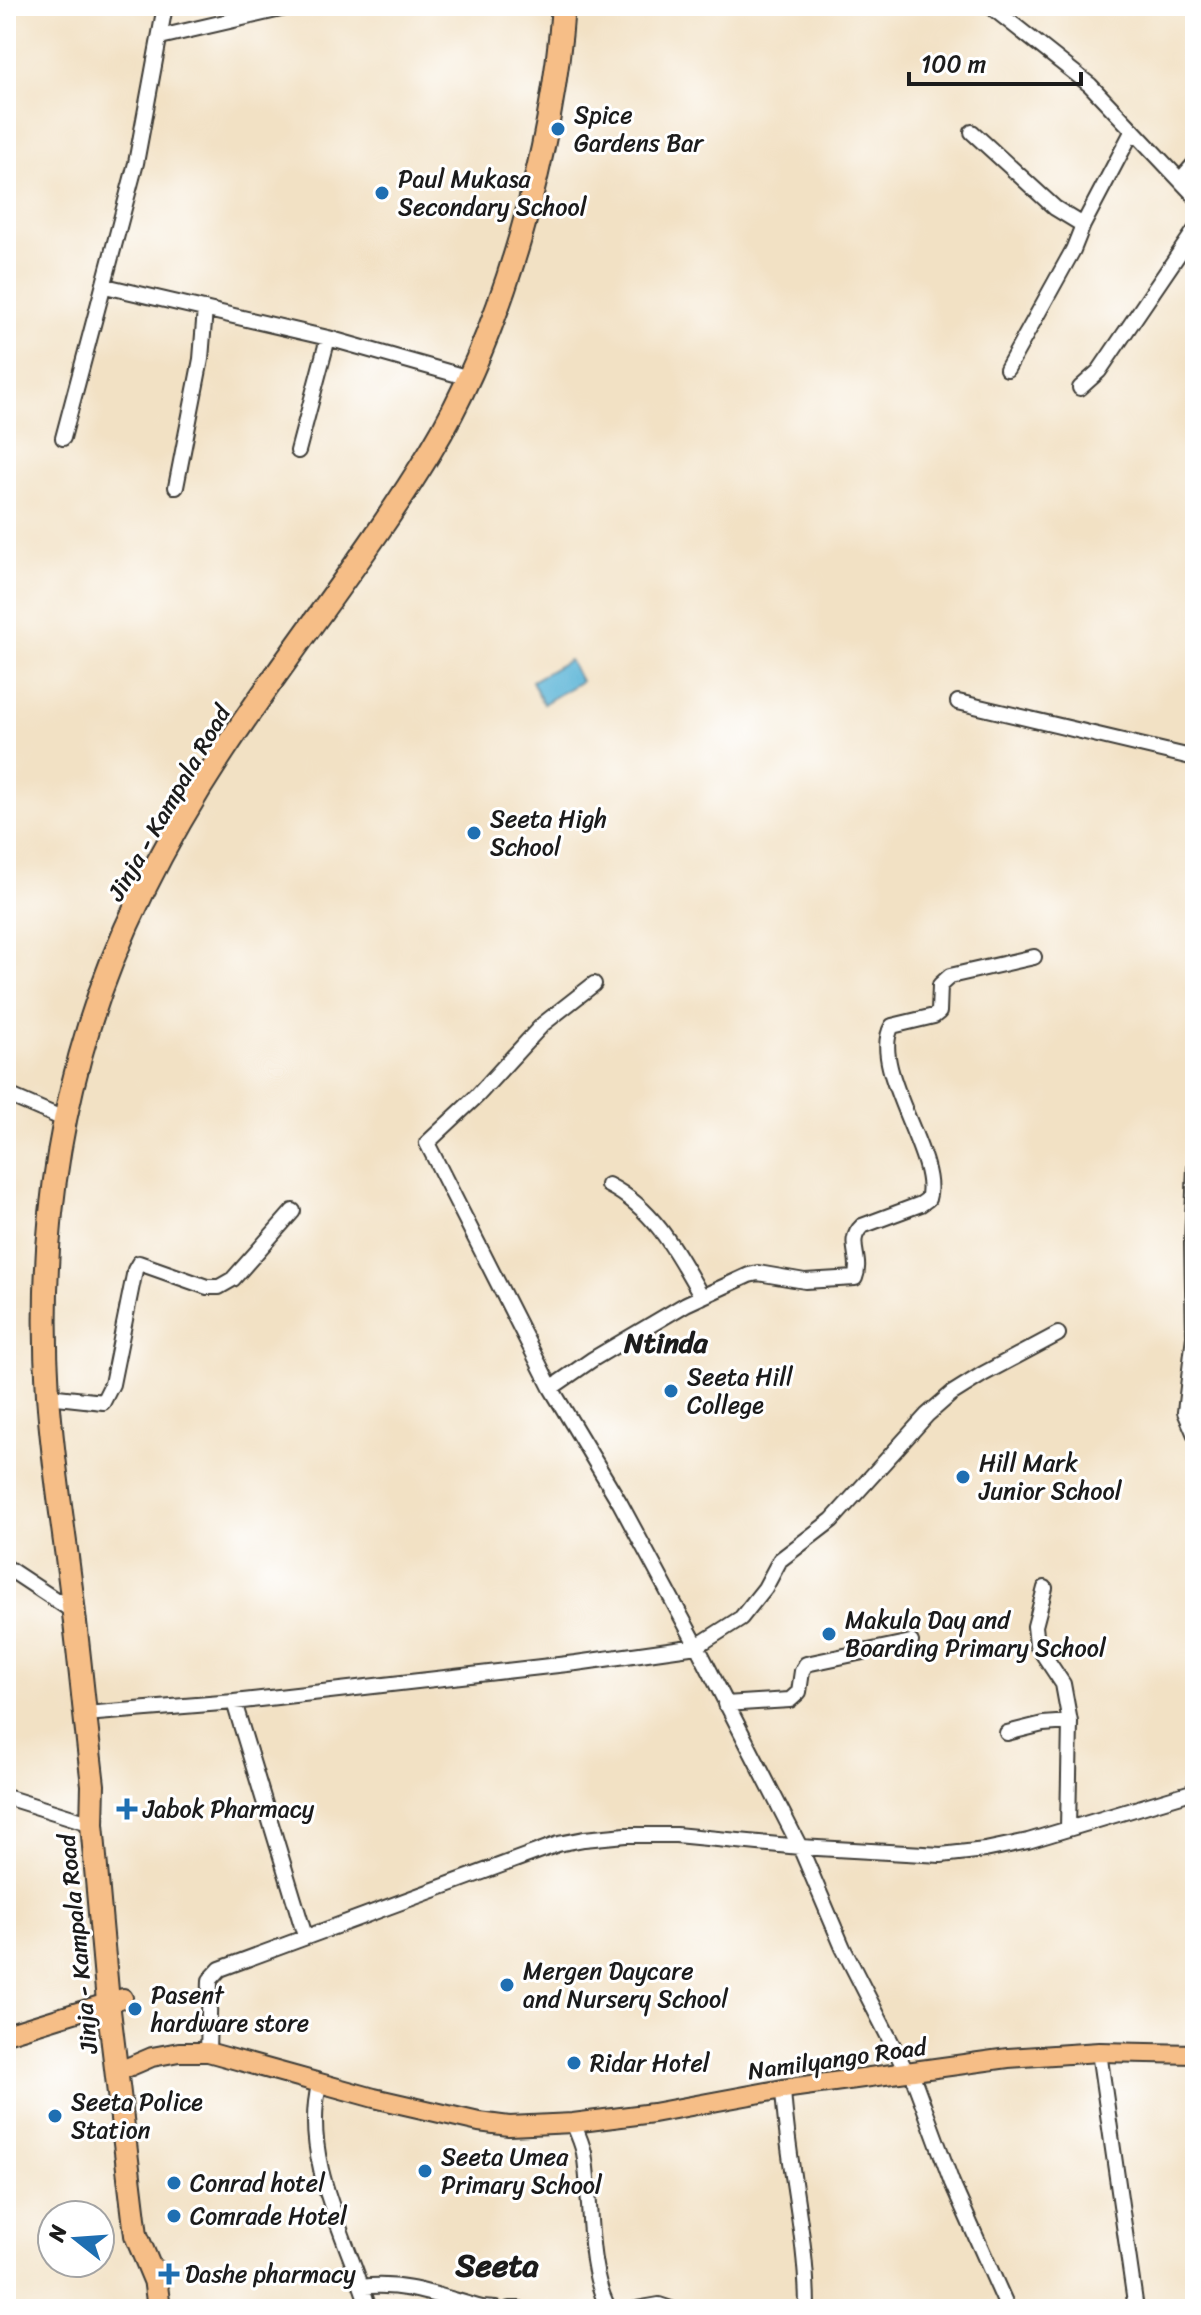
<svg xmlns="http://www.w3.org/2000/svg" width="1201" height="2315" font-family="Sriracha,sans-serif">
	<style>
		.water { fill: #59b3d6; stroke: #3a6879; stroke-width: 2 }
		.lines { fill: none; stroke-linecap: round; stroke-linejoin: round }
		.minor-casing { stroke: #3c3a35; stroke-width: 18 }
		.major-casing { stroke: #3c3a35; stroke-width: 22 }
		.highway-casing { stroke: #3c3a35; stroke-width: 26 }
		.minor { stroke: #fff; stroke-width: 14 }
		.major { stroke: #f6be87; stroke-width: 18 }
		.highway { stroke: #f6be87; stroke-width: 22 }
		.poi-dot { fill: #1f6fb2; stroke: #fff; stroke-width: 3 }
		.labels { text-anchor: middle; stroke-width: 6; stroke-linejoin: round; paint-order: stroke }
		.poi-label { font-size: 24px; fill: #1c1c1c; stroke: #fff; text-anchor: start }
		.street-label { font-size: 24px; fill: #1c1c1c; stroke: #fff }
		.quarter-label { font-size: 28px; font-weight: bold; fill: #1c1c1c; stroke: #fff }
		.district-label { font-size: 32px; font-weight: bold; fill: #1c1c1c; stroke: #fff }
	</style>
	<rect width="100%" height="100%" fill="#fff"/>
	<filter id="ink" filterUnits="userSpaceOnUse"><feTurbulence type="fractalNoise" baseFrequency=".0125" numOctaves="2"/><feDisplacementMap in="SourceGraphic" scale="16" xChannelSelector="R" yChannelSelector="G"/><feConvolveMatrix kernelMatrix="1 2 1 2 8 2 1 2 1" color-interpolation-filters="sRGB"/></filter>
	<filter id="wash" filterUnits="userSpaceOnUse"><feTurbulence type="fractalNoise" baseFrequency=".006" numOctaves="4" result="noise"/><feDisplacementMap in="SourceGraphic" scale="32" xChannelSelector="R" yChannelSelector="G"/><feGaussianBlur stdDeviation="1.8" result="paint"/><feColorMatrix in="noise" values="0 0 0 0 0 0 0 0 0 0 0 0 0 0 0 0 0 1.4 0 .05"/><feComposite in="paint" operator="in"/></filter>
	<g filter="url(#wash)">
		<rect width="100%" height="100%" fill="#f2e1c4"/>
		<path class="water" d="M 569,660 L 581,681 L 543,704 L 532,681 Z"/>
	</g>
	<g filter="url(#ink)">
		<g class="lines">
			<g class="minor-casing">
				<path id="minor" d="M 990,6 L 1090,85 L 1195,196
					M 160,37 L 294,6
					M 972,132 L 1055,208 L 1083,225
					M 1181,179 L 1195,163
					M 105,286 L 328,338 L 469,378
					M 1007,369 L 1073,250 L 1083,225 L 1133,130
					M 1080,388 L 1099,371 L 1195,230
					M 63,438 L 136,163 L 165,6
					M 298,451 L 328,338
					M 176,487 L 201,359 L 205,309
					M 958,702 L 1195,758
					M 594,984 L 543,1024 L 477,1096 L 427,1143 L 551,1388 L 620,1503 L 697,1646 L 800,1847 L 843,1948 L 907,2073
					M 6,1094 L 66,1120
					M 1195,1166 L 1192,1243 L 1194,1336 L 1185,1412 L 1195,1435
					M 608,1185 C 655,1209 677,1253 702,1297
					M 551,1388 L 593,1359 L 686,1304 L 749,1275 L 758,1273 L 805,1281 L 855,1278 C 863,1258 845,1242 862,1226 L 921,1204 L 928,1199 C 941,1158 868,1067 892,1026 L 934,1016 L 939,1012 L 940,985 L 950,976 L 1034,957
					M 48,1396 L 103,1402 L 112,1384 L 135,1270 L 139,1263 L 207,1287 L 219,1287 L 233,1279 L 293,1211
					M 6,1567 L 74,1612
					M 1045,1588 L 1035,1626 L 1037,1645 L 1063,1684 L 1070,1722
					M 234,1702 L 305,1936
					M 725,1704 L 790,1700 L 799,1692 L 802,1671 L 806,1664 L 911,1642
					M 85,1714 L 234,1702 L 576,1663 L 697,1646 L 741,1618 L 765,1588 L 780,1560 L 832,1520 L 927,1415 L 951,1394 L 983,1374 L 1058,1334
					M 1007,1733 L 1043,1724 L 1070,1722 L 1068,1829
					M 6,1797 L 92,1824
					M 208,2052 L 210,1980 L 220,1969 L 558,1844 L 584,1839 L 626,1835 L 676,1835 L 800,1847 L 941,1855 L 985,1850 L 1028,1841 L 1195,1791
					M 1099,2052 L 1136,2309
					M 911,2072 L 952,2183 L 1008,2309
					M 319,2085 C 301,2161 347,2237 369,2309
					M 783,2089 C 787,2163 807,2235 807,2309
					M 573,2123 C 577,2132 582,2143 584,2153 C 592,2197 586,2269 609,2309
					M 362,2287 C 404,2281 443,2298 482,2308 L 496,2309
					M 509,2309 L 520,2309
					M 636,2309 L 659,2305 L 671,2309"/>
			</g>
			<g class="major-casing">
				<path id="major" d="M 6,2034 L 123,1998
					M 117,2072 L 152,2057 L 179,2052 L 208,2052 L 374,2098 L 479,2122 L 509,2126 L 573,2123 L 653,2113 L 783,2089 L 1008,2058 L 1099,2052 L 1195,2054"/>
			</g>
			<g class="highway-casing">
				<path id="highway" d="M 154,2270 L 159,2309
					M 157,2285 L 136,2235 L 108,2002 L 92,1824 L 93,1785 C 86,1728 81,1671 74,1614 C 66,1541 53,1468 48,1395 C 40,1271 52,1145 89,1026 C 119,929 168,836 223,752 C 290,650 367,556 430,452 C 504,330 553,148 563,6"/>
			</g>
			<use href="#minor" class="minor"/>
			<use href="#major" class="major"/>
			<use href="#highway" class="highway"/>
		</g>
	</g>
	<g class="poi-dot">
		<circle cx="558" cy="129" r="8"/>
		<circle cx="382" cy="193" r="8"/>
		<circle cx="474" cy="833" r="8"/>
		<circle cx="671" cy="1391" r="8"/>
		<circle cx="963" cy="1477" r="8"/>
		<circle cx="829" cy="1634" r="8"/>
		<path d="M123 1797h8v8h8v8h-8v8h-8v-8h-8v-8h8z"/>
		<circle cx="507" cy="1985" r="8"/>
		<circle cx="135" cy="2009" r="8"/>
		<circle cx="574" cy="2063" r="8"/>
		<circle cx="55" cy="2116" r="8"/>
		<circle cx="425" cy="2171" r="8"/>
		<circle cx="174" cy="2183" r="8"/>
		<circle cx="174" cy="2216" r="8"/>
		<path d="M165 2262h8v8h8v8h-8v8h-8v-8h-8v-8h8z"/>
	</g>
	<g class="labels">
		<g class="poi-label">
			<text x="574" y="123">Spice<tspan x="574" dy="28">Gardens Bar</tspan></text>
			<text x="398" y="187">Paul Mukasa<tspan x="398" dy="28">Secondary School</tspan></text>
			<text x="490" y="827">Seeta High<tspan x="490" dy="28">School</tspan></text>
			<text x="687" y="1385">Seeta Hill<tspan x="687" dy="28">College</tspan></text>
			<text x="979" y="1471">Hill Mark<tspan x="979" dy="28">Junior School</tspan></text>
			<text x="845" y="1628">Makula Day and<tspan x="845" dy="28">Boarding Primary School</tspan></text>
			<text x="143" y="1817">Jabok Pharmacy</text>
			<text x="523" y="1979">Mergen Daycare<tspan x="523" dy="28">and Nursery School</tspan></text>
			<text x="151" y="2003">Pasent<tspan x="151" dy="28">hardware store</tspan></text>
			<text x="590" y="2071">Ridar Hotel</text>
			<text x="71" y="2110">Seeta Police<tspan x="71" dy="28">Station</tspan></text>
			<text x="441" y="2165">Seeta Umea<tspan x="441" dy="28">Primary School</tspan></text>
			<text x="190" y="2191">Conrad hotel</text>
			<text x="190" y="2224">Comrade Hotel</text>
			<text x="185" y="2282">Dashe pharmacy</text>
		</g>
		<g class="street-label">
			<text transform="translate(169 803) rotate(-60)" y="8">Jinja - Kampala Road</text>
			<text transform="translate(78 1944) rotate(-96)" y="8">Jinja - Kampala Road</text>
			<text transform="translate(837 2059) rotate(-8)" y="8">Namilyango Road</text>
		</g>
		<g class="quarter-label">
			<text x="666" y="1352">Ntinda</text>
		</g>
		<g class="district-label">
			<text x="497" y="2276">Seeta</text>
		</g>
	</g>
	<rect width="1201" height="2315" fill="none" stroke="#fff" stroke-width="32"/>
	<g transform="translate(76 2239) rotate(287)"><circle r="38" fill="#ffffff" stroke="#a4a4a4" stroke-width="2"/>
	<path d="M0-6L14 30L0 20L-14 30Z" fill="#1f6fb2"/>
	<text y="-12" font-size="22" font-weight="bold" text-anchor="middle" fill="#1c1c1c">N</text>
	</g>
	<path d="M909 72v12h172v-12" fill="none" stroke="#1c1c1c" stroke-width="4"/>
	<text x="921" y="72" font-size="24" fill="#1c1c1c" stroke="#ffffff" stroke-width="6" paint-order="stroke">100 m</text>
</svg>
